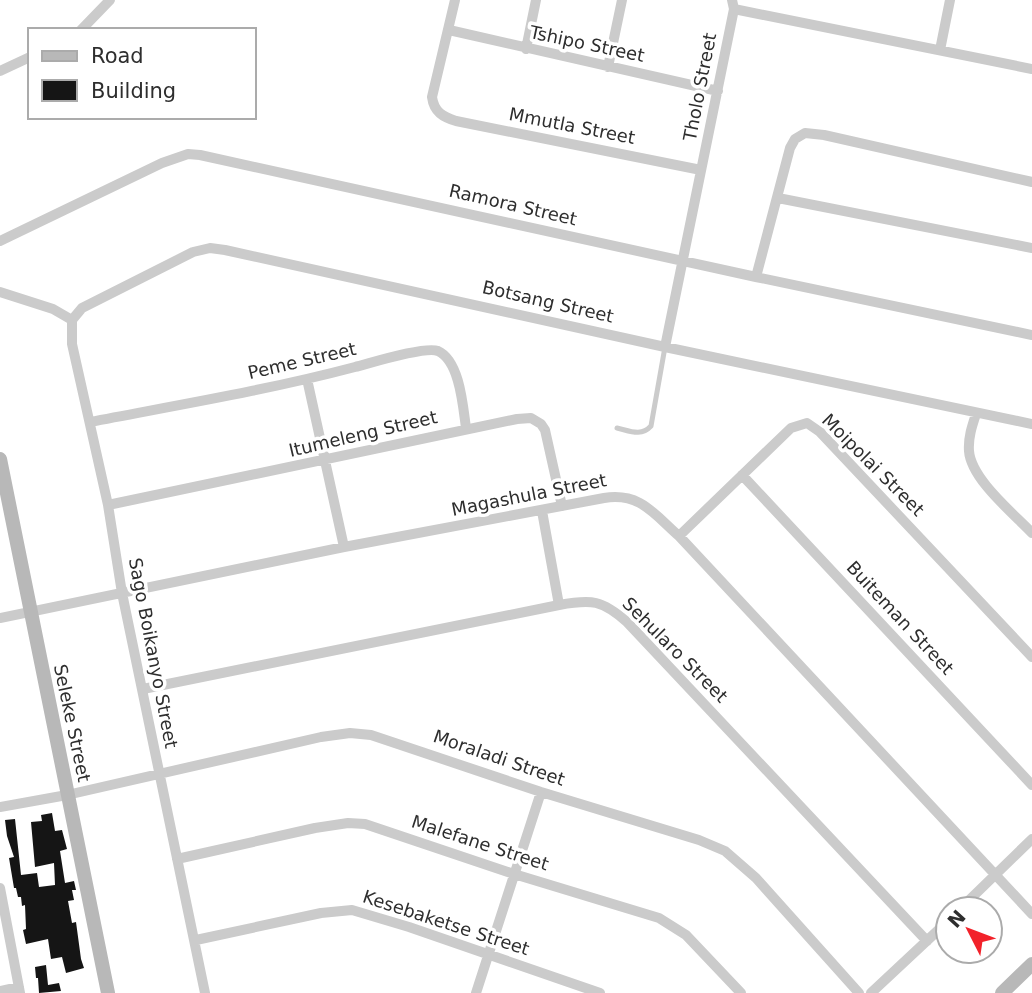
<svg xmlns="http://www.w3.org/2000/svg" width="1032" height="993" font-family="'DejaVu Sans',sans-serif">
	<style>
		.building { fill: #151515 }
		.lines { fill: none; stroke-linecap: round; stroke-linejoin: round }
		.lane { stroke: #cbcbcb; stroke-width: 5 }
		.street { stroke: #cbcbcb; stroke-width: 10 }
		.secondary { stroke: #b8b8b8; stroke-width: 14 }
		.labels { text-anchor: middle; stroke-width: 7; stroke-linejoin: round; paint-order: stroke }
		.street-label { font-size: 18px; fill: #2e2e2e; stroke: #fff }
	</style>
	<rect width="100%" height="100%" fill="#fff"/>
	<path class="building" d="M 52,813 L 55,831 L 62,830 L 67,849 L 60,851 L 65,883 L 74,881 L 76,890 L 72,890 L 74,900 L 68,901 L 72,923 L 76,922 L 81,959 L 84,968 L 66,973 L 62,957 L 51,959 L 48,939 L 26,944 L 23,930 L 26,929 L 25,905 L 22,906 L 21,897 L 18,897 L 16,888 L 14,888 L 9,858 L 14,857 L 7,836 L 5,820 L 15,819 L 21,875 L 37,873 L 39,887 L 55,885 L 54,863 L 35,867 L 31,822 L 42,821 L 41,815 Z
		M 46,965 L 48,985 L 59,983 L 61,991 L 39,993 L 38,978 L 36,978 L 35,967 Z"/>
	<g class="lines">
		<path class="lane" d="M 617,428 C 630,431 641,437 651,426 L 665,347"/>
		<path class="street" d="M 455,0 L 432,97 C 434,112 443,117 456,121 L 701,170
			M 734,9 L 1032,69
			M 81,30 L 110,0
			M 449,30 L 718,91
			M 526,49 L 536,0
			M 940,50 L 950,0
			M 608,67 L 622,0
			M 0,71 L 30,57
			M 778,198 L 1032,248
			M 0,241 L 162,163 L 188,154 L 200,155 L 756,277 L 1032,335
			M 756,277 L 790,148 L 795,139 L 805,133 L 824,135 L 1032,182
			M 0,292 L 53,309 L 72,320
			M 665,347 L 734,9 L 732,0
			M 307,379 L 344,547
			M 976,414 C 972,426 968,438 969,451 C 971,479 1013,513 1032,533
			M 90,422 C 178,405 268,390 355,367 C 371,363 425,346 438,351 C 460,361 463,407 466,428
			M 742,475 L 1032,785
			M 108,505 L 517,419 L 531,418 L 541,424 L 545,430 L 562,506
			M 542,511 L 559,605
			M 679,536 L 791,428 L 807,423 L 820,432 L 1032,657
			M 0,618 L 344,547 L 604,498 C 640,492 654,514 679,536 L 1032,914
			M 143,689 L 559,605 C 592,599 602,600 627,622 L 927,941
			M 0,807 L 67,795 L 321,737 L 350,733 L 371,735 L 541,792 L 699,840 L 725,851 L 756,878 L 859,993
			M 177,859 L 315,828 L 348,823 L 365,824 L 514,874 L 659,918 L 686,935 L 741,993
			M 0,888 L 20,993
			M 960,909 L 1032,839
			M 196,940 L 321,913 L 352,910 L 409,927 L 600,993
			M 0,991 L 19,987
			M 205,993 L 122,593 L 108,505 L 72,344 L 72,320 L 82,308 L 193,252 L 210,248 L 225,250 L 665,347 L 1032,424
			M 476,993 L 541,792
			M 871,993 L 948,921"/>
		<path class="secondary" d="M 0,459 L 108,993
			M 1002,993 L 1032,964"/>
	</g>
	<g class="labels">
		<g class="street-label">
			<text transform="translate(587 44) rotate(12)" y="6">Tshipo Street</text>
			<text transform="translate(700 87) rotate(-79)" y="6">Tholo Street</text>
			<text transform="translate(572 126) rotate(11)" y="6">Mmutla Street</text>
			<text transform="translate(513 205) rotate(13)" y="6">Ramora Street</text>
			<text transform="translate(548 302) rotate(13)" y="6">Botsang Street</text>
			<text transform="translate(302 361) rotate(-13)" y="6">Peme Street</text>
			<text transform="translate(363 434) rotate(-13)" y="6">Itumeleng Street</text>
			<text transform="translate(873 465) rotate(45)" y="6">Moipolai Street</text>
			<text transform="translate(529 495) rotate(-11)" y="6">Magashula Street</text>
			<text transform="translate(900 618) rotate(47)" y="6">Buiteman Street</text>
			<text transform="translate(675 650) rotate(45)" y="6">Sehularo Street</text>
			<text transform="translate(153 653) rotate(79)" y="6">Sago Boikanyo Street</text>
			<text transform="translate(72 723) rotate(78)" y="6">Seleke Street</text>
			<text transform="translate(499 758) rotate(19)" y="6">Moraladi Street</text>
			<text transform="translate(480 843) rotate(18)" y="6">Malefane Street</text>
			<text transform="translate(446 923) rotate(18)" y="6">Kesebaketse Street</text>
		</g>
	</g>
	<rect x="28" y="28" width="228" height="91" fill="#ffffff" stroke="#ababab" stroke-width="2"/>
	<rect x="42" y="51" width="35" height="10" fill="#b8b8b8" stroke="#ababab" stroke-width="2"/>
	<text x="91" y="63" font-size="21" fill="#2e2e2e">Road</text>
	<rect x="42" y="80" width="35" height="21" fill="#151515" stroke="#ababab" stroke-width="2"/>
	<text x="91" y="98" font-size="21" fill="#2e2e2e">Building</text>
	<g transform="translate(969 930) rotate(312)"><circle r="33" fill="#ffffff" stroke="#ababab" stroke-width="2"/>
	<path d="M0-5L12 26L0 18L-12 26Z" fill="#f2222a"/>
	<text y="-10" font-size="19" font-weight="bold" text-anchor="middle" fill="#2e2e2e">N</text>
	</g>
</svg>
